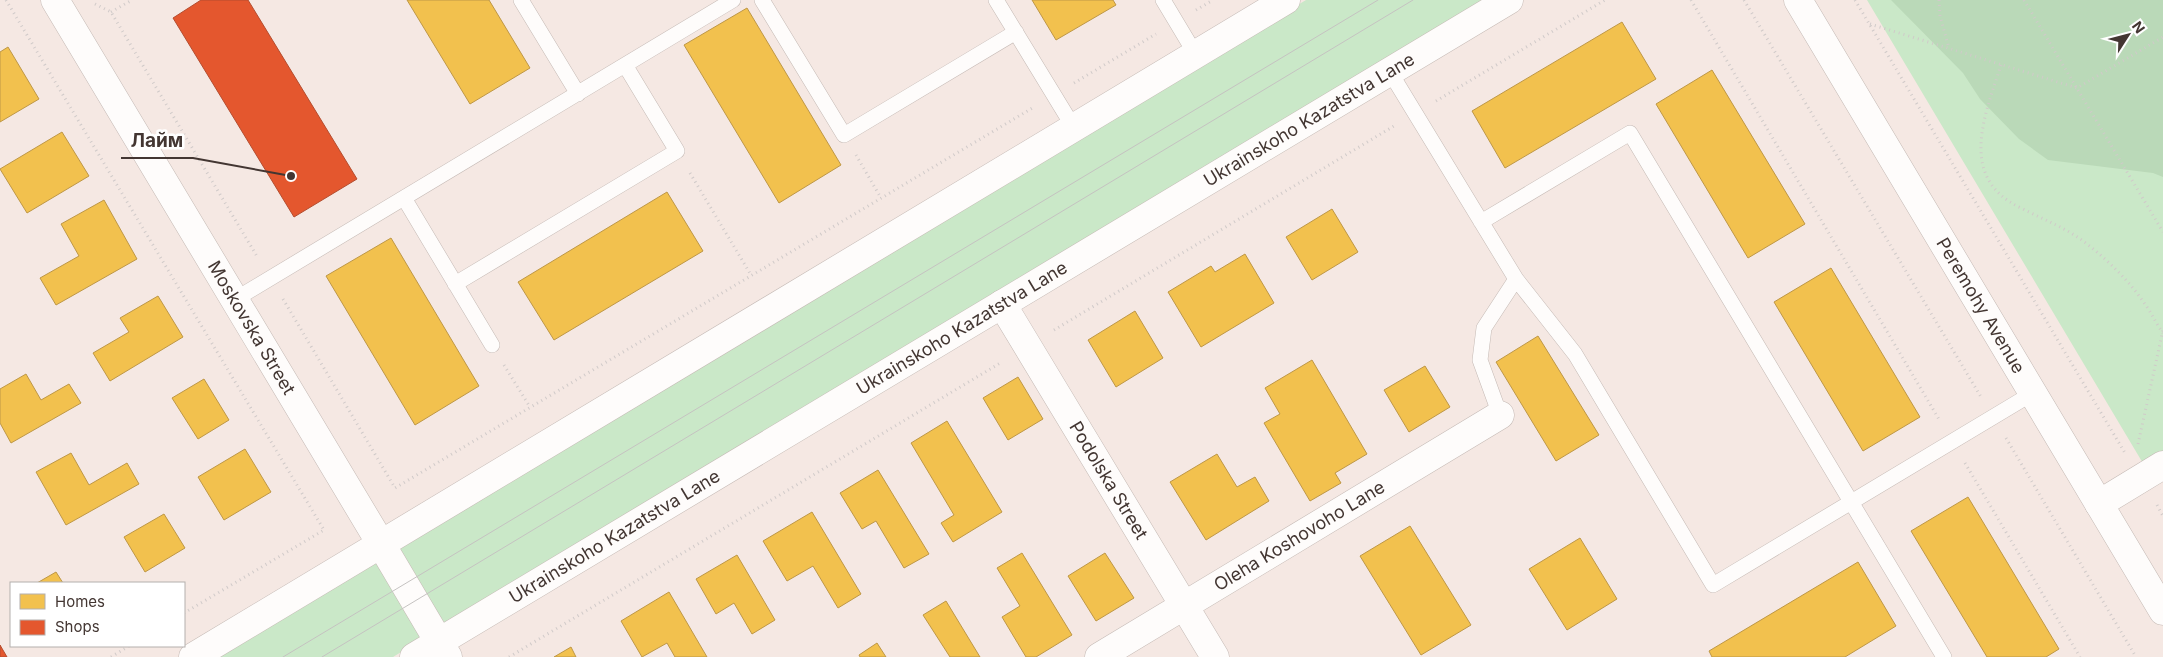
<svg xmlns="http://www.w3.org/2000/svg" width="2163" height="657" font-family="Inter,sans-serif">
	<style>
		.green { fill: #cae8c8 }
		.forest { fill: #bad9b8 }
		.homes { fill: #f2c14e; stroke: #be9746 }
		.shops { fill: #e4572e; stroke: #b44d2f }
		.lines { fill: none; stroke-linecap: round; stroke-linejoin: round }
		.lane-casing { stroke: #c4b9b4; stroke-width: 16 }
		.street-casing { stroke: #c4b9b4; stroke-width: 29 }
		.secondary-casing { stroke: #c4b9b4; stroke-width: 29 }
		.path { stroke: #d0cac9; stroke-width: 3; stroke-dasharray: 1 4; stroke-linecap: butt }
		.lane { stroke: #fefcfb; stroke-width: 15 }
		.street { stroke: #fefcfb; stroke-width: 28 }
		.secondary { stroke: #fefcfb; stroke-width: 28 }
		.tram { stroke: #c5c2c1; stroke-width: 1 }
		.labels { text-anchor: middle; stroke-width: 5; stroke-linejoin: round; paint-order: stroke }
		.street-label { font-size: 18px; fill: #433632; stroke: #fff }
		.leader { fill: none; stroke: #433632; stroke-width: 2 }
		.callout-dot { fill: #433632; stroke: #fff; stroke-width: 2 }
		.callout-label { font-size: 19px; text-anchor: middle; font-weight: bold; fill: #433632; stroke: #fff; stroke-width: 5; stroke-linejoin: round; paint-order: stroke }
	</style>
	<rect width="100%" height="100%" fill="#f5e8e3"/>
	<path class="green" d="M 1306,0 L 1489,0 L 443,627 L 395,547 Z
		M 1867,0 L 2163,0 L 2163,454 L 2144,465 Z
		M 377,558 L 424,638 L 393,657 L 212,657 Z"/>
	<path class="forest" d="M 1891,0 L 2163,0 L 2163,177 L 2153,173 L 2048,160 L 2019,139 L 1980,99 L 1963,73 Z"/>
	<path class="homes" d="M 407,0 L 489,0 L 530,68 L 470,104 Z
		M 1032,0 L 1113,0 L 1116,5 L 1056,40 Z
		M 747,8 L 841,165 L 779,203 L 684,45 Z
		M 1622,22 L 1656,79 L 1505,168 L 1472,111 Z
		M 8,47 L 39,99 L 0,122 L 0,52 Z
		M 1712,70 L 1805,224 L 1748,258 L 1656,104 Z
		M 62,132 L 89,176 L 27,213 L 0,169 Z
		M 667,192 L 703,251 L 554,340 L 518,282 Z
		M 104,200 L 137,259 L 56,305 L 40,278 L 79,256 L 61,224 Z
		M 1332,209 L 1358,252 L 1312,280 L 1286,237 Z
		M 391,238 L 479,386 L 415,425 L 326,276 Z
		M 1245,254 L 1274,303 L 1201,347 L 1168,292 L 1211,266 L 1215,272 Z
		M 1831,268 L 1920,417 L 1863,451 L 1774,302 Z
		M 158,296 L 183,337 L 110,381 L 93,353 L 129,332 L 120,318 Z
		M 1135,311 L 1163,358 L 1116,387 L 1088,340 Z
		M 1538,336 L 1599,435 L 1556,461 L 1496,362 Z
		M 1312,360 L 1367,454 L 1335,473 L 1341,483 L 1310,501 L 1264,423 L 1280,414 L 1265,388 Z
		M 1425,366 L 1450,407 L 1409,432 L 1384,390 Z
		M 26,374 L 41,400 L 69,384 L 81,403 L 11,443 L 0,423 L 0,389 Z
		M 1018,377 L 1043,419 L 1008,440 L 983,398 Z
		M 204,379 L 229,420 L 198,439 L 172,398 Z
		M 947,421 L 1002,512 L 953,542 L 941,523 L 954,515 L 911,443 Z
		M 245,449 L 271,492 L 224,520 L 198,477 Z
		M 71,453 L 89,485 L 127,463 L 139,484 L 66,525 L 36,472 Z
		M 1217,454 L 1237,487 L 1255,477 L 1269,501 L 1206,540 L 1170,482 Z
		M 878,470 L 929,554 L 904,568 L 876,521 L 862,529 L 840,493 Z
		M 1968,497 L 2059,649 L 2046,657 L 1987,657 L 1911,531 Z
		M 812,512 L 861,594 L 838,608 L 813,566 L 787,581 L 763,541 Z
		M 164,514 L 185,548 L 145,572 L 124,537 Z
		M 1410,526 L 1471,625 L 1421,655 L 1360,556 Z
		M 1580,538 L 1617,599 L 1567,630 L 1529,569 Z
		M 1022,553 L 1072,635 L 1036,657 L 1026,657 L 1002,617 L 1020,606 L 997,568 Z
		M 1105,553 L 1134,598 L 1096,621 L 1068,576 Z
		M 737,555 L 775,620 L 752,634 L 734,603 L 716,614 L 696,579 Z
		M 1858,562 L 1896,626 L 1845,657 L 1712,657 L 1709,651 Z
		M 56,572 L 63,583 L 37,583 Z
		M 669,592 L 707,657 L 675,657 L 667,643 L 642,657 L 621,621 Z
		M 946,601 L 980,657 L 950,657 L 923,615 Z
		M 877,643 L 886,657 L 860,657 L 859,655 Z
		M 571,647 L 576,657 L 554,657 Z"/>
	<path class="shops" d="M 201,0 L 248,0 L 357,179 L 294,217 L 173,18 Z
		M 0,645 L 7,657 L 0,657 Z"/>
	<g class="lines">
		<g class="lane-casing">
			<path id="lane" d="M 521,0 L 578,94
				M 762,0 L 844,135 L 1016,32
				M 996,0 L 1074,128
				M 1163,0 L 1196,55
				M 1390,72 L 1516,279 L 1575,354 L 1713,585 L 2033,393
				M 404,198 L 492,345
				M 1481,222 L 1630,133 L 1944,657
				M 455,284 L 677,151 L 625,65
				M 234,300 L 733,0
				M 1500,415 L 1480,360 L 1484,328 L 1516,279"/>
		</g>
		<g class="street-casing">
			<g id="street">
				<path id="s1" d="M 55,0 L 381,544"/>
				<path id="s2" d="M 1002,304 L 1215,657"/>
				<path d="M 2099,504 L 2163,465"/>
				<path d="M 439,642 L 448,657"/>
				<path id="s3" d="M 1099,657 L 1500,415"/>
			</g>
		</g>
		<g class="secondary-casing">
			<g id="secondary">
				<path id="s4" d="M 1798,0 L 2163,611"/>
				<path d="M 381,544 L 439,642"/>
				<path d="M 193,657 L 1286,0"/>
				<path id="s5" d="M 414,657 L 1509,0"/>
			</g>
		</g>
		<path class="path" d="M 6,0 L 324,530 L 184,613
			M 1691,0 L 1940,421
			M 1744,0 L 1981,397
			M 1855,0 L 2125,453
			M 1939,0 L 1940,16 L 1949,48
			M 2024,0 L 2163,232
			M 95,4 L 111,12 L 258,258
			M 1196,10 L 1213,0
			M 111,12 L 132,0
			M 1870,24 L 2077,88 L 2163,37
			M 2001,65 C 1985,115 1957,178 2021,208 C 2044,220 2067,228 2087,244 C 2110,262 2131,283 2147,307 C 2153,316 2157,325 2163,333
			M 1074,83 L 1156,34
			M 1436,101 L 1605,0
			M 856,155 L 881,198
			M 690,173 L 751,275
			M 283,299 L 395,488 L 1034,107
			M 1054,330 L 1394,126
			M 504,365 L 530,407
			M 2006,438 L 2136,657
			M 2138,444 L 2163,330
			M 1965,463 L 2080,657
			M 2157,505 L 2163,516
			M 111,657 L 129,646
			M 509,657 L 1002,362"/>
		<use href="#lane" class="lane"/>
		<use href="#street" class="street"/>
		<use href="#secondary" class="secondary"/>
		<path class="tram" d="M 283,657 L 1378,0
			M 322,657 L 1413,0"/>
	</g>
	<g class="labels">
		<g class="street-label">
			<text dy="6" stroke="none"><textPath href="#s5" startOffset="1044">Ukrainskoho Kazatstva Lane</textPath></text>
			<text dy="6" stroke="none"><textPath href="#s4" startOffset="356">Peremohy Avenue</textPath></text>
			<text dy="6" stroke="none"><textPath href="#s1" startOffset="382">Moskovska Street</textPath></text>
			<text dy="6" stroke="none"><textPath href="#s5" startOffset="639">Ukrainskoho Kazatstva Lane</textPath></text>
			<text dy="6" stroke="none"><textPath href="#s2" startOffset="206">Podolska Street</textPath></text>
			<text dy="6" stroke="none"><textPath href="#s3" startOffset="234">Oleha Koshovoho Lane</textPath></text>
			<text dy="6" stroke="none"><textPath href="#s5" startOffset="234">Ukrainskoho Kazatstva Lane</textPath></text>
		</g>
	</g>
	<path class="leader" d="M291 176L193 158H121"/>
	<circle class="callout-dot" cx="291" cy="176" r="5"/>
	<g class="callout-label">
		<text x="157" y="147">Лайм</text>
	</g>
	<rect x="10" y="582" width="175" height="65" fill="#ffffff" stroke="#b4afad"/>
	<rect x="20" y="594" width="25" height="15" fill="#f2c14e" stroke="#b4afad"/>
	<text x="55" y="607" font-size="15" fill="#433632">Homes</text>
	<rect x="20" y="620" width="25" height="15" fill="#e4572e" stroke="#b4afad"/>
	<text x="55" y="632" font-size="15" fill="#433632">Shops</text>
	<g transform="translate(2128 35) rotate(54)" stroke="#ffffff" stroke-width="4" paint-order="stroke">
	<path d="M0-4L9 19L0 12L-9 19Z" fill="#433632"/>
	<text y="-8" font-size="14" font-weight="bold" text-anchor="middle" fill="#433632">N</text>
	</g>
</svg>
